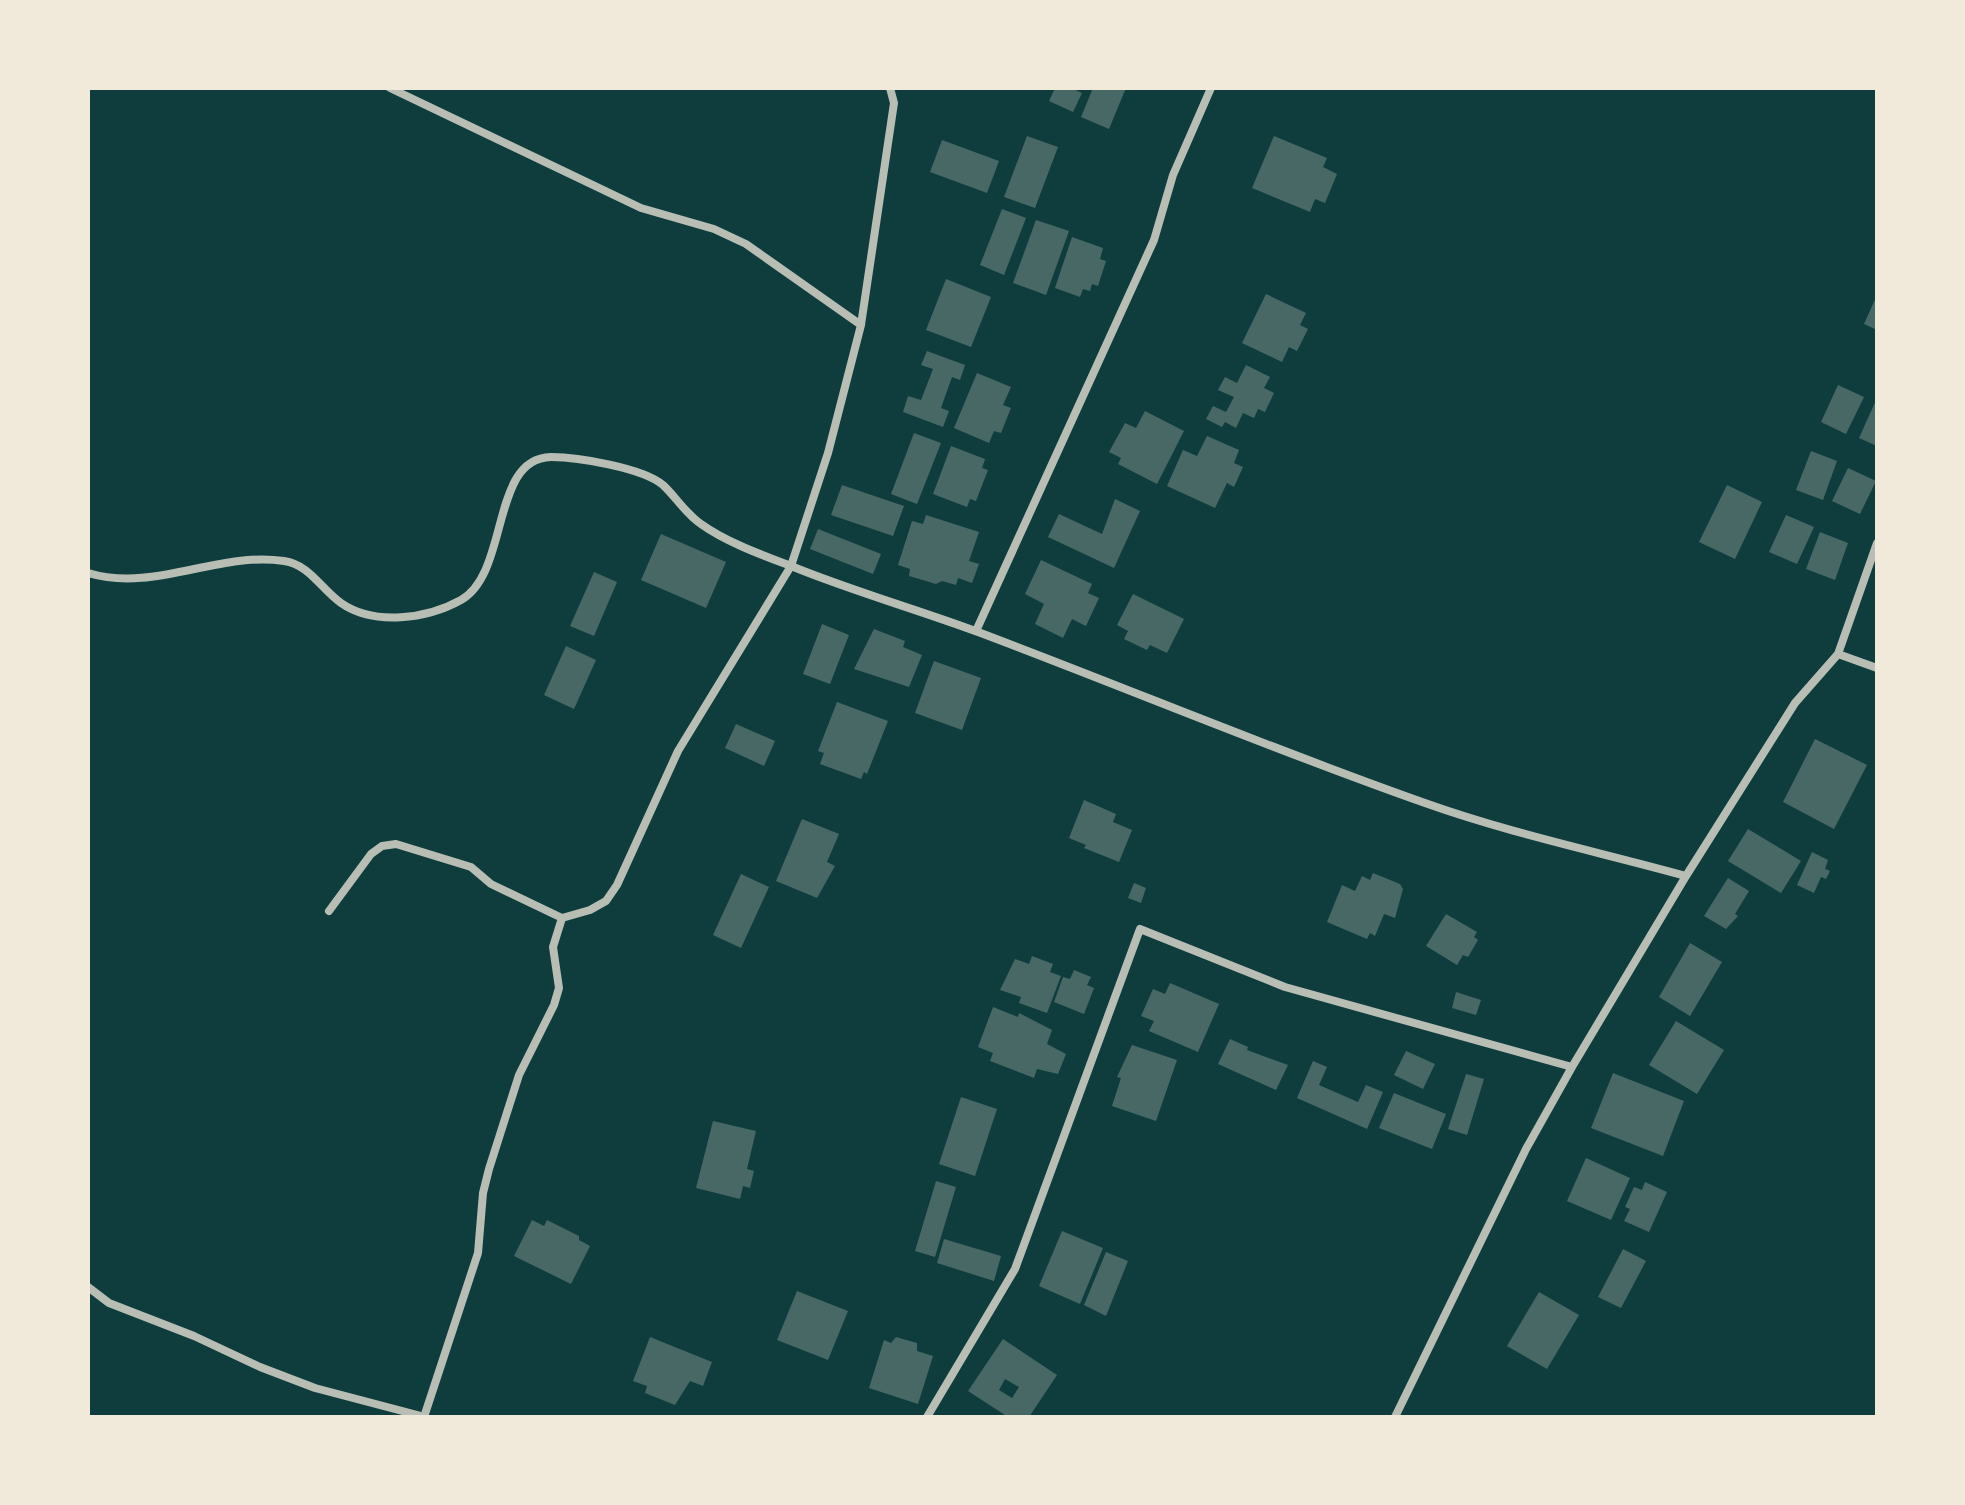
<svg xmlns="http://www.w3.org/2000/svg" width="1965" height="1505" font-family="Spectral,serif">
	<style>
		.building { fill: #486865; fill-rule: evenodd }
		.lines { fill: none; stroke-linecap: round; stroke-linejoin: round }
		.minor { stroke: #b8beb3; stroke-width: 8 }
	</style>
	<rect width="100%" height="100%" fill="#0f3d3e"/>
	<path class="building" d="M 1055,88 L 1071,88 L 1082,93 L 1073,112 L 1049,101 Z
		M 1093,88 L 1126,88 L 1109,129 L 1081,117 Z
		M 1027,136 L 1058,147 L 1035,208 L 1004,197 Z
		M 1274,136 L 1327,158 L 1323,167 L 1337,174 L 1325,203 L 1315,199 L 1310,212 L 1252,188 Z
		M 942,140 L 999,161 L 987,193 L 930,172 Z
		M 1002,209 L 1026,218 L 1004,275 L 980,265 Z
		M 1036,220 L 1069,231 L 1046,295 L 1013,283 Z
		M 1072,237 L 1103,248 L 1100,259 L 1106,261 L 1098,286 L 1092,284 L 1090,291 L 1083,289 L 1080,297 L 1055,288 Z
		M 946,279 L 991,297 L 971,347 L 926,330 Z
		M 1266,294 L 1306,313 L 1300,325 L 1308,329 L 1297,351 L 1289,347 L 1282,362 L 1242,343 Z
		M 1877,295 L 1877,330 L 1864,324 Z
		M 927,351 L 965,365 L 960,380 L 952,377 L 941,408 L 949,411 L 943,427 L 903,412 L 908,396 L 921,400 L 933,369 L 921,365 Z
		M 1246,365 L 1270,377 L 1264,388 L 1274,393 L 1265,412 L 1258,409 L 1254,418 L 1243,413 L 1236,428 L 1225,422 L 1222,427 L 1206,419 L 1213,406 L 1226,412 L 1234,397 L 1218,390 L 1225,377 L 1237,383 Z
		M 977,373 L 1011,387 L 1003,405 L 1011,408 L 1001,433 L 994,431 L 989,443 L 954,428 Z
		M 1838,385 L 1864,397 L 1846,434 L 1821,422 Z
		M 1877,398 L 1877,446 L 1859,438 Z
		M 1145,411 L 1184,431 L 1157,484 L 1118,464 L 1121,458 L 1109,452 L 1125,423 L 1136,428 Z
		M 914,433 L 941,443 L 917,504 L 891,494 Z
		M 1207,436 L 1239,450 L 1234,463 L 1243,467 L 1234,487 L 1227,483 L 1215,508 L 1167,486 L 1183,450 L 1197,456 Z
		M 951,446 L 985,459 L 982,468 L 988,470 L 976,501 L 970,499 L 967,507 L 933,494 Z
		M 1811,451 L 1837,461 L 1823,500 L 1796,490 Z
		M 1848,468 L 1876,481 L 1860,514 L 1832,501 Z
		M 842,485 L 904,506 L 893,536 L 831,515 Z
		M 1727,485 L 1762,502 L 1735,559 L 1699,542 Z
		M 1115,499 L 1140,511 L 1114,568 L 1048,537 L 1059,514 L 1102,534 Z
		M 926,515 L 979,532 L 969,561 L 979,564 L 972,583 L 958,578 L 956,585 L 942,581 L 936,584 L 909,576 L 910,569 L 898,565 L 912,521 L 923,524 Z
		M 1786,515 L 1814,527 L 1797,564 L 1769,552 Z
		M 818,529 L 881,554 L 873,574 L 810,549 Z
		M 1820,532 L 1848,543 L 1835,580 L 1806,569 Z
		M 661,534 L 726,562 L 706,608 L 641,580 Z
		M 1041,560 L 1092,584 L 1088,593 L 1099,598 L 1086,626 L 1072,619 L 1063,638 L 1035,624 L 1044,604 L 1025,594 Z
		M 594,572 L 617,582 L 594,636 L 570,626 Z
		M 1133,594 L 1184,619 L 1167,653 L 1150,645 L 1147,650 L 1124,639 L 1128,631 L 1117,625 Z
		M 822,624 L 849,635 L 830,684 L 803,674 Z
		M 874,629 L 905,641 L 903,647 L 922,655 L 909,687 L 854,669 Z
		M 566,646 L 596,660 L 574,709 L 544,695 Z
		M 934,661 L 981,678 L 962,730 L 915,713 Z
		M 837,702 L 888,721 L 867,774 L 864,772 L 861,779 L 820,764 L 824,753 L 818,751 Z
		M 736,724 L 775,741 L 764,766 L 725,748 Z
		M 1815,739 L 1867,765 L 1834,829 L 1783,802 Z
		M 1084,800 L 1116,814 L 1113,822 L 1132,830 L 1119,862 L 1084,848 L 1086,845 L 1069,838 Z
		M 802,819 L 839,834 L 827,862 L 835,866 L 817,898 L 776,881 Z
		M 1748,829 L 1801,861 L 1781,893 L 1728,861 Z
		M 1812,852 L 1828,860 L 1825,869 L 1830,871 L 1826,879 L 1821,877 L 1814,893 L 1797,885 Z
		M 1373,873 L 1400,884 L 1403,889 L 1395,918 L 1384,914 L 1375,936 L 1370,933 L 1367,939 L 1327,922 L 1342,885 L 1355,891 L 1362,876 L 1370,880 Z
		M 741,874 L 769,887 L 741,948 L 713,935 Z
		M 1728,878 L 1749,891 L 1735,914 L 1738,916 L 1726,929 L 1704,916 Z
		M 1134,883 L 1146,888 L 1141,903 L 1128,898 Z
		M 1446,914 L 1477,932 L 1474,937 L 1478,940 L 1468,957 L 1463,955 L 1457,965 L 1426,946 Z
		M 1690,943 L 1722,962 L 1690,1016 L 1659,997 Z
		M 1032,956 L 1053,964 L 1050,972 L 1061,976 L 1047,1013 L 1019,1003 L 1021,997 L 1000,990 L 1015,959 L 1029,964 Z
		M 1074,970 L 1091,977 L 1087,985 L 1094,988 L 1084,1014 L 1054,1002 L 1063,977 L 1070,979 Z
		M 1170,983 L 1219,1004 L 1198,1052 L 1149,1031 L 1154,1021 L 1141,1016 L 1153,989 L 1165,994 Z
		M 1456,992 L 1481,1000 L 1476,1015 L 1452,1008 Z
		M 993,1007 L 1018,1017 L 1019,1013 L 1052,1030 L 1047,1044 L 1066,1054 L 1058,1074 L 1037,1069 L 1034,1078 L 990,1061 L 993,1053 L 978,1047 Z
		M 1676,1021 L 1724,1050 L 1697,1094 L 1649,1065 Z
		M 1230,1039 L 1248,1047 L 1247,1050 L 1288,1065 L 1276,1090 L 1218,1064 Z
		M 1132,1045 L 1177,1060 L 1156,1121 L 1112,1106 L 1121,1078 L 1117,1077 Z
		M 1406,1051 L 1435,1064 L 1423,1089 L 1394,1075 Z
		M 1313,1061 L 1327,1067 L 1319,1085 L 1358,1102 L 1366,1085 L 1383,1092 L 1367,1129 L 1297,1098 Z
		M 1613,1073 L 1684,1101 L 1663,1156 L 1591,1128 Z
		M 1466,1074 L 1484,1079 L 1467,1135 L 1448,1129 Z
		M 1394,1093 L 1446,1114 L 1432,1149 L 1379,1128 Z
		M 961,1097 L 997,1109 L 975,1176 L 939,1164 Z
		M 713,1121 L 756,1131 L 747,1169 L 754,1171 L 750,1188 L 743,1186 L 740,1199 L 696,1188 Z
		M 1586,1158 L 1630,1178 L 1611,1220 L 1567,1201 Z
		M 936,1181 L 956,1187 L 935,1257 L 915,1251 Z
		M 1645,1182 L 1667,1192 L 1649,1232 L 1624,1221 L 1630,1209 L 1625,1207 L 1634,1187 L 1642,1190 Z
		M 532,1220 L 544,1226 L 547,1220 L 579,1236 L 579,1240 L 590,1246 L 571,1284 L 514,1256 Z
		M 1062,1231 L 1103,1248 L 1080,1304 L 1039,1286 Z
		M 944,1239 L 1001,1256 L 994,1281 L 937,1263 Z
		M 1623,1249 L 1646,1261 L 1621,1308 L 1598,1297 Z
		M 1106,1252 L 1128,1261 L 1106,1316 L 1084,1305 Z
		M 797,1291 L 848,1311 L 828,1360 L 777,1340 Z
		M 1539,1292 L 1579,1315 L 1547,1369 L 1507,1346 Z
		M 650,1337 L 712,1362 L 703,1386 L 690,1381 L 675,1405 L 645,1393 L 647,1386 L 633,1381 Z
		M 896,1337 L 917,1343 L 917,1351 L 933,1356 L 918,1404 L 869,1388 L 884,1340 L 891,1343 Z
		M 1003,1339 L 1057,1375 L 1029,1417 L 1008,1417 L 968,1391 ZM 1005,1379 L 1019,1387 L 1012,1398 L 999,1390 Z"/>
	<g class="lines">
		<path class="minor" d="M 390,88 L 641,208 L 714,229 L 746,244 L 861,325
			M 88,573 C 155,593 217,551 284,561 C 310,565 320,588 341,603 C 374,626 427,619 461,600 C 510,572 490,458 551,457 C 578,457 643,468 663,485 C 676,497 686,514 701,524 C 726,542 762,555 791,566 C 852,591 916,609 978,632 C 1127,688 1274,750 1425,803 C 1509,833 1599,852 1686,876
			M 976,631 L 1154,240 L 1173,175 L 1211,88
			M 1838,654 L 1877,668
			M 329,911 L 371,854 L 382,846 L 396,844 L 471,867 L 491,884 L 562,918 L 590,910 L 606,901 L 617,885 L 678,751 L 791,566 L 828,453 L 861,325 L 894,103 L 890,88
			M 88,1287 L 109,1303 L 194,1336 L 260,1367 L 315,1388 L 425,1417
			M 424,1417 L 478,1253 L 483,1193 L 489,1169 L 519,1075 L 554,1005 L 559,988 L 553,947 L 562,918
			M 927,1417 L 1015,1269 L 1140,929 L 1285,987 L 1572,1067
			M 1395,1417 L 1526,1149 L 1572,1067 L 1686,876 L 1795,703 L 1838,654 L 1877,543"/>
	</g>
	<rect width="1965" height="1505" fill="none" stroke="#f1e9da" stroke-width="180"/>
</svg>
